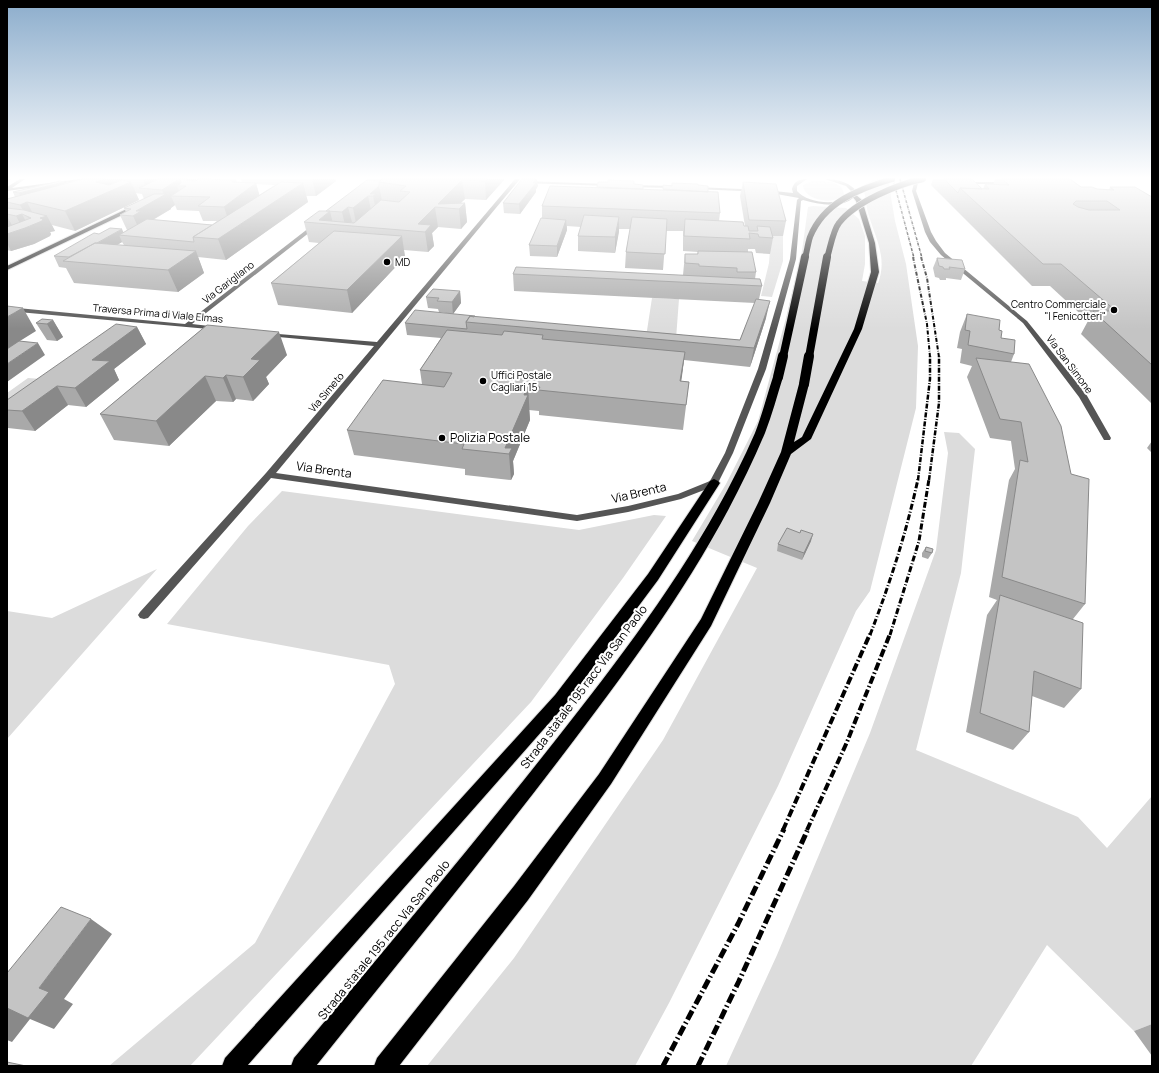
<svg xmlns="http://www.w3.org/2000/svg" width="1159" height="1073" font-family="Manrope,sans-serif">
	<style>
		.green { fill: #dcdcdc }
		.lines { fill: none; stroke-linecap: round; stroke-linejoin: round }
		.major-casing { stroke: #dbdbdb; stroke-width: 2 }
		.highway-casing { stroke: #dbdbdb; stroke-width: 2 }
		.minor { fill: #555; fill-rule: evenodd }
		.major { fill: #000; fill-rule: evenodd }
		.highway { fill: #000; fill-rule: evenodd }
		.rail-far5 { stroke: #000; stroke-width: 1.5; stroke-dasharray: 3 1 0.5 1; stroke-linecap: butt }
		.rail-far4 { stroke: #000; stroke-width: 2; stroke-dasharray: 4 1.5 0.5 1.5; stroke-linecap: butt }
		.rail-far3 { stroke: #000; stroke-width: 2.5; stroke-dasharray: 5 1.5 1 1.5; stroke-linecap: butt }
		.rail-far2 { stroke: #000; stroke-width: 3; stroke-dasharray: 6 2 1 2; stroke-linecap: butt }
		.rail-far1 { stroke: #000; stroke-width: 4; stroke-dasharray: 8 2.5 1.5 2.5; stroke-linecap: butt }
		.rail { stroke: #000; stroke-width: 5; stroke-dasharray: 10 3 1.5 3; stroke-linecap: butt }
		.highway-bridge-far2-casing { stroke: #dbdbdb; stroke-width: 7; stroke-linecap: butt }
		.highway-bridge-far1-casing { stroke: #dbdbdb; stroke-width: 10; stroke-linecap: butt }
		.highway-bridge-casing { stroke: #dbdbdb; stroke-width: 12; stroke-linecap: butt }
		.highway-bridge-far2 { stroke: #000; stroke-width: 6 }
		.highway-bridge-far1 { stroke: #000; stroke-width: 8 }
		.highway-bridge { stroke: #000; stroke-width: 10 }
		.wall { fill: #a9a9a9; fill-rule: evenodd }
		.shaded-wall { fill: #898989 }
		.building { fill: #c4c4c4; stroke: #898989; fill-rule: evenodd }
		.poi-dot { fill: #000; stroke: #fff; stroke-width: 1.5 }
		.labels { text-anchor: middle; stroke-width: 4; stroke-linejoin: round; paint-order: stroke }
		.far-poi-label { font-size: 10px; fill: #000; stroke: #fff; text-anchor: start }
		.far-street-label { font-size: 10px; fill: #000; stroke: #fff }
		.poi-label { font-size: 12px; fill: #000; stroke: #fff; text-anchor: start }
		.street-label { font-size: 12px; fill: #000; stroke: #fff }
	</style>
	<rect width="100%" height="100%" fill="#fff"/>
	<path class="green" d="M 876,179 L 888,179 L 895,221 L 906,264 L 918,346 L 916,408 L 870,591 L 856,611 L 778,786 L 669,1003 L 635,1066 L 427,1066 L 514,958 L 663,740 L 757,568 L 692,541 L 726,484 L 758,421 L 786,318 L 802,251 L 808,207 L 813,206 L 846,208 L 859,219 L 865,236 L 865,264 L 862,281 L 878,283 C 888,258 875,237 868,213 C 866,204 865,195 863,185 Z
		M 813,181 C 824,181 844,181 844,195 C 835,205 804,201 803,185 Z
		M 771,236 L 783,236 L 783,261 L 772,297 L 761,296 L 769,263 Z
		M 652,298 L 679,299 L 675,352 L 644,350 Z
		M 28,378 L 55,380 L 7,415 L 7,393 Z
		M 944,432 L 959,433 L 975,449 L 961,573 L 916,750 L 1078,817 L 1107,848 L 1152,796 L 1152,1024 L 1134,1031 L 1047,945 L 971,1066 L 726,1066 L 777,955 L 870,733 L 936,550 L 948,453 Z
		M 282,491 L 579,530 L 654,515 L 666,516 L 623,578 L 531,702 L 190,1066 L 109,1066 L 255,943 L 395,684 L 389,665 L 167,624 L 248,526 Z
		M 157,569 L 7,739 L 7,611 L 52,618 Z"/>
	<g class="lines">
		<g class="major-casing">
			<path id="major" d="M 137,204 L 140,206 L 139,207 L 7,270 L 7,266 Z"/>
		</g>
		<g class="highway-casing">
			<path id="highway" d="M 855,194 L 862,200 L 875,243 L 879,272 L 862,329 L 811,439 L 791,454 L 770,503 L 711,626 L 611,784 L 528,900 L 399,1066 L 374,1066 L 377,1058 L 514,886 L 599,774 L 701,619 L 758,503 L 781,452 L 799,384 L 804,381 L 809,384 L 794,442 L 802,437 L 854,329 L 871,272 L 869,243 L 856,201 L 852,196 Z
				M 778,374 L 783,377 C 777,396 772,415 765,433 C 715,552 639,655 562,756 C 482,861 398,963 316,1066 L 291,1066 L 294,1058 C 378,958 462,858 543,756 C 623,655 703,552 755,433 C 762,415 767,395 773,377 Z
				M 714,479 L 718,481 L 720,483 L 658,580 L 565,705 L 247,1066 L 222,1066 L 225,1058 L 555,695 L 648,574 L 710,481 Z"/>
		</g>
		<path class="minor" d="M 20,179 L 25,179 L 12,188 L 79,179 L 93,179 L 7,191 L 7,187 Z
			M 515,179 L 520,179 L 276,473 L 577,515 L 628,506 L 678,494 L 710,481 L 725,453 L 758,369 L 790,259 L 797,200 L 799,198 L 765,192 L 696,189 L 694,188 L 696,187 L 765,190 L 793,193 L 792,189 C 794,181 800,179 807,179 L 797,186 L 797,191 C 808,204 842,207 853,193 L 846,186 L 825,179 C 838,179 850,182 858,193 C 845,210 821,205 803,200 L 801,201 L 796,259 L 766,369 L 733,453 L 717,485 L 681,499 L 628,512 L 577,521 L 271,478 L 148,618 L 144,619 L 140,618 L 138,615 L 140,612 L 266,473 L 374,346 L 268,336 L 266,335 L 266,333 L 377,342 Z
			M 915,179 L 919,179 L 916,191 L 931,232 L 936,241 L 945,253 L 1027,321 L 1086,394 L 1111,438 L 1110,440 L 1104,440 L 1079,397 L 1023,323 L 941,255 L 930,242 L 925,232 L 912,191 Z
			M 942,179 L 965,182 L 1005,182 L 1007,183 L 1005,184 L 965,184 Z
			M 524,181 L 610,184 L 612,185 L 610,186 L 522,183 Z
			M 630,185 L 676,186 L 678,187 L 676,188 L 628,187 Z
			M 314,224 L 319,225 L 192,324 L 218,327 L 221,329 L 220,330 L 7,311 L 7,307 L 185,324 Z"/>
		<use href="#major" class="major"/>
		<use href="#highway" class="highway"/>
		<path class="rail-far5" d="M 893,179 L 914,258
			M 900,179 L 922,258"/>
		<path class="rail-far4" d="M 913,257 L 927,324 L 930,357
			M 921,257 L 927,278 L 939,357"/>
		<path class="rail-far3" d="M 918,480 L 930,379 L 930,356
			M 929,480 L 939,403 L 939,356"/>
		<path class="rail-far2" d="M 870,635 C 890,583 906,534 918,479
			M 890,635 L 919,541 L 929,479"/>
		<path class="rail-far1" d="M 783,830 L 870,634
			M 807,830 L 847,742 L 890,634"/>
		<path class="rail" d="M 663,1066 L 738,924 L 784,829
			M 698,1066 L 739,981 L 808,829"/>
		<g class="highway-bridge-far2-casing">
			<path id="highway-bridge-far2" d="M 805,258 C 807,251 808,243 810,237 C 824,202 859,189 892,179
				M 827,258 C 830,249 833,230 839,223 C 855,202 898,184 923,179"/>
		</g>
		<g class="highway-bridge-far1-casing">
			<path id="highway-bridge-far1" d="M 783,357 L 805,257
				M 809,357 L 827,257"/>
		</g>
		<g class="highway-bridge-casing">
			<path id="highway-bridge" d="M 778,377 L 783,356
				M 804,384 L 809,356"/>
		</g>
		<use href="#highway-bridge-far2" class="highway-bridge-far2"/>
		<use href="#highway-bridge-far1" class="highway-bridge-far1"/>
		<use href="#highway-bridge" class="highway-bridge"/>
	</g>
	<path class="wall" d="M 83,179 L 196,179 L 196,180 L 236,180 L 237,183 L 242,183 L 241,179 L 335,179 L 336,181 L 316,196 L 306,196 L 308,202 L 226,260 L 198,257 L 204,273 L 178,292 L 74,283 L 66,268 L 59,267 L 54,256 L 99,234 L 123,233 L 128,230 L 127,230 L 120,215 L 126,212 L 124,208 L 144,199 L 142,194 L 136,193 L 139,200 L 75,231 L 52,225 L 55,231 L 50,232 L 51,234 L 50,236 L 34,244 L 11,251 L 7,250 L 7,202 L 15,197 L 13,192 L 64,182 L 65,184 ZM 256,184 L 275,185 L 259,195 ZM 175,205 L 177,210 L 199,211 L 203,221 L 217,221 L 212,225 L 153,220 L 171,209 L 171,208 ZM 122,242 L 124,245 L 117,245 Z
		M 370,179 L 504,179 L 504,180 L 486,200 L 465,199 L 460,203 L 465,203 L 467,222 L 461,229 L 438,227 L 432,233 L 434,246 L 428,252 L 404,250 L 405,257 L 352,313 L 278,305 L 271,283 L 319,243 L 309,242 L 304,222 L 326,211 L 371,180 Z
		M 933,179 L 972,179 L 983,189 L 985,184 L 993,185 L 995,179 L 1070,179 L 1081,187 L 1097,189 L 1109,190 L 1110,187 L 1152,197 L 1152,404 L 1081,334 L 1088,321 L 1050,286 L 1032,286 L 931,185 Z
		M 634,181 L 634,184 L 643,185 L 643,190 L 663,190 L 663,185 L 698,185 L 708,192 L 720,213 L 719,221 L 745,226 L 740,196 L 743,182 L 786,221 L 783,236 L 772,236 L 773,238 L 770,254 L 756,253 L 755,249 L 748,249 L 748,252 L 756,272 L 755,279 L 762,286 L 759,299 L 766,318 L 750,367 L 684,360 L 681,381 L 689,382 L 683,430 L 539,415 L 539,411 L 529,410 L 530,420 L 513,461 L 514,474 L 511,480 L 465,475 L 465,469 L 354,455 L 347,430 L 422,384 L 420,370 L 441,338 L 407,335 L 405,323 L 475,317 L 740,340 L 755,303 L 514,291 L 513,274 L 683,275 L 685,254 L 697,254 L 698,252 L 683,251 L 683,231 L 666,231 L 663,270 L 625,268 L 626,252 L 630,229 L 619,229 L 615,253 L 578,251 L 578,236 L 581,227 L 567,226 L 567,230 L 557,257 L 530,256 L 529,245 L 542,219 L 542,206 L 597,188 L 608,182 Z
		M 538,186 L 536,189 L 536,192 L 520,214 L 504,213 L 503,203 Z
		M 937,258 L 965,269 L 961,280 L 946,278 L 946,280 L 940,280 L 939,278 L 935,277 L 933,268 Z
		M 460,291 L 461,303 L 453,314 L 439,312 L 438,309 L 428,308 L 426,297 Z
		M 967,314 L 999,330 L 1001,338 L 1014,354 L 1011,362 L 1085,604 L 1073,619 L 1081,689 L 1064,708 L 1032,696 L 1029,732 L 1013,750 L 966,732 L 987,615 L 997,600 L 989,597 L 1009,480 L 1015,469 L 1011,441 L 990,438 L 967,377 L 972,366 L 960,363 L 962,349 L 957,348 L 960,332 Z
		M 53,320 L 63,337 L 57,341 L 47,340 L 36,323 Z
		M 207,325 L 287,355 L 266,377 L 269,384 L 253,401 L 236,399 L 233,402 L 216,401 L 169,446 L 114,440 L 100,414 Z
		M 137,327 L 146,344 L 114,369 L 119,380 L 86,407 L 68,405 L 35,431 L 8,428 L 7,425 L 7,400 Z
		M 1152,441 L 1152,453 L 1147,448 Z
		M 811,541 L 802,560 L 777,551 L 778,544 Z
		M 926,547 L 932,553 L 928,559 L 922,557 L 922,553 Z
		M 1152,1024 L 1152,1056 L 1134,1031 Z"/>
	<path class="shaded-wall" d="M 7,179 L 11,179 L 7,182 Z
		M 105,179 L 123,179 L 125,184 L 131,182 L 139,200 L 75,231 L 65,211 L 96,182 Z
		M 143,179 L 180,179 L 183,186 L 177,186 L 181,196 L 171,196 L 175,205 L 171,208 L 171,209 L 147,223 L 140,231 L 133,216 L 136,211 L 164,195 L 162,190 L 147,189 Z
		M 188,179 L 196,179 L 199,189 L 186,180 Z
		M 312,179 L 335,179 L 336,181 L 316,196 Z
		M 487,179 L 504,179 L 504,180 L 486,200 L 485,181 Z
		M 536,179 L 537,179 L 538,186 L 536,189 L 536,192 L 520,214 L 519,204 Z
		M 462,180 L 465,199 L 455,209 L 438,204 Z
		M 64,182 L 70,196 L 27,202 L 37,222 L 27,217 L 20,205 L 24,203 L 19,193 Z
		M 256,183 L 260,197 L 229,222 L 224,207 Z
		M 303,183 L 308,202 L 226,260 L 218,239 Z
		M 379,186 L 382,201 L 376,211 L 373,196 L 370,194 Z
		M 368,196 L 371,210 L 356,223 L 353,208 Z
		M 465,203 L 467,222 L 461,229 L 459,209 Z
		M 348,207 L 352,222 L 345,225 L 342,212 Z
		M 435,207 L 438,227 L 432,233 L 434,246 L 428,252 L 425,232 L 418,224 Z
		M 330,211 L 333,224 L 319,220 Z
		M 22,214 L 29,227 L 40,218 L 47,216 L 55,231 L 50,232 L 51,234 L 50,236 L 34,244 L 11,251 L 7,243 L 7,234 L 23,229 L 16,216 Z
		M 7,216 L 14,229 L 7,230 Z
		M 619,217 L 619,232 L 615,253 L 615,237 Z
		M 566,220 L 567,230 L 557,257 L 557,246 Z
		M 122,229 L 125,236 L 119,235 L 122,242 L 87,263 L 72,258 Z
		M 402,236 L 405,257 L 352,313 L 347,290 Z
		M 196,251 L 204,273 L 178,292 L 168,270 Z
		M 460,291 L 461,303 L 453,314 L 452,302 Z
		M 770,301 L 766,318 L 750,367 L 754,348 Z
		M 23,308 L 36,331 L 7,349 L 7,317 Z
		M 53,320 L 63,337 L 57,341 L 47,324 Z
		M 137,327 L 146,344 L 114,369 L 119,380 L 86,407 L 75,388 L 92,360 Z
		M 279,332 L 287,355 L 266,377 L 269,384 L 253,401 L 243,377 L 251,359 Z
		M 38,343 L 45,355 L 7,382 L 7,364 Z
		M 685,352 L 682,376 L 677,406 L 680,381 Z
		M 226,375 L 236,399 L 233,402 L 223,378 Z
		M 205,376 L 216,401 L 169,446 L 156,421 Z
		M 528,385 L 530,420 L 513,461 L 514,474 L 511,480 L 509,454 L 505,448 L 524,395 Z
		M 57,386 L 68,405 L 35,431 L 22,411 Z
		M 813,534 L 811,541 L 802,560 L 804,553 Z
		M 91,919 L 112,934 L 64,999 L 73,1004 L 54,1029 L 30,1019 L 12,1042 L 7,1040 L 7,1008 L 39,988 Z"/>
	<path class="building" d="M 83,179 L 105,179 L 96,182 L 109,185 L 122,180 L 131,182 L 65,211 L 27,202 L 20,205 L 7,202 L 7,199 Z
		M 158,179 L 179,179 L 162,190 L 139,188 Z
		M 180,179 L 188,179 L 186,180 L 196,181 L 198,179 L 236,180 L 232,182 L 256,183 L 224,207 L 198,206 L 210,197 L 171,196 L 186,186 L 177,186 L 181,183 Z
		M 382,179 L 487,179 L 485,181 L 462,180 L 438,204 L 465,203 L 459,209 L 435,207 L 418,224 L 431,225 L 425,232 L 304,222 L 319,211 L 330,211 L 319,220 L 354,223 L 381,200 L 399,202 L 410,192 L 400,191 L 406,186 L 379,182 Z
		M 522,179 L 536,179 L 533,183 L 536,183 L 519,204 L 503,203 Z
		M 944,179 L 972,179 L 982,189 L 960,188 L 958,193 Z
		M 1002,179 L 1070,179 L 1081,187 L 1092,187 L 1097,189 L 1114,190 L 1110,187 L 1135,187 L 1152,197 L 1152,365 L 1093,311 L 1116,311 L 1061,264 L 1043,264 L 960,188 L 989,189 L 985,184 L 1009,185 ZM 1076,201 L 1107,201 L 1120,210 L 1089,210 L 1078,207 L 1073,204 Z
		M 367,180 L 380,181 L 379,182 L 379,186 L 370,194 L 376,194 L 373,196 L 368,196 L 353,208 L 348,207 L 342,212 L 326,211 Z
		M 608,180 L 634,181 L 634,184 L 643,185 L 643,189 L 597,187 L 598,182 L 608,182 Z
		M 60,181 L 64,182 L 19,193 L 13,192 Z
		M 281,182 L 303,183 L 218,239 L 193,237 Z
		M 743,182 L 776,184 L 786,221 L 749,220 Z
		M 672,183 L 698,184 L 698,185 L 708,186 L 708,192 L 663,189 L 663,185 L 672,186 Z
		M 550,186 L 718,192 L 720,213 L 542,206 Z
		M 154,194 L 166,194 L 136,211 L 141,211 L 133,216 L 120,215 L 131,209 L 124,208 Z
		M 7,208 L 24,210 L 47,216 L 40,218 L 43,219 L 42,221 L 25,228 L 7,234 L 7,227 L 31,218 L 22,214 L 16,216 L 7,214 Z
		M 584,215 L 619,217 L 615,237 L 578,236 Z
		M 632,217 L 667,219 L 665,254 L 626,252 Z
		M 541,218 L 566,220 L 557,246 L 529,245 Z
		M 147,219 L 212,225 L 193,237 L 194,242 L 119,235 Z
		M 685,219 L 743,222 L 744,226 L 748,226 L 749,231 L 758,231 L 757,226 L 770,227 L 773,238 L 759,237 L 758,234 L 749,233 L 750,239 L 684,236 Z
		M 110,228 L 122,229 L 97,243 L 95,243 L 69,257 L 54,256 L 94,233 L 99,234 Z
		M 334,231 L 402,236 L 347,290 L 271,283 Z
		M 95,243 L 196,251 L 168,270 L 63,261 Z
		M 698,251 L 752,252 L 756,272 L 737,272 L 737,268 L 699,266 L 699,264 L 685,263 L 685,254 L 698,254 Z
		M 937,258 L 962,260 L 965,269 L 949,267 L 950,269 L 944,269 L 943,267 L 939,266 Z
		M 516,267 L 760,279 L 762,286 L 513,274 Z
		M 433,289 L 460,291 L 452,302 L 437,301 L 439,298 L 426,297 Z
		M 756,299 L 770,301 L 754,348 L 466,322 L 470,316 L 740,340 Z
		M 7,306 L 23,308 L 7,317 Z
		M 415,310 L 475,316 L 474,317 L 470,316 L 466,322 L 467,329 L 405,323 Z
		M 967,314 L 1000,320 L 999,330 L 1002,331 L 1001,338 L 1015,340 L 1014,354 L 968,345 L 970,331 L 965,330 Z
		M 42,319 L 53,320 L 47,324 L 36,323 Z
		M 116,324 L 137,327 L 92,360 L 110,361 L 75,388 L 57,386 L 22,411 L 7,410 L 7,400 Z
		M 207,325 L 279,332 L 251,359 L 260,360 L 243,377 L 226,375 L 223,378 L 205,376 L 156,421 L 100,414 Z
		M 447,330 L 502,335 L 504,331 L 543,335 L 542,339 L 685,352 L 680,381 L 689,382 L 686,405 L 538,390 L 540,387 L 528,385 L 524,395 L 528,395 L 505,448 L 512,448 L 509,454 L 462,449 L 464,444 L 347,430 L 383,380 L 444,387 L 452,373 L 420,370 Z
		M 19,341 L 38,343 L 7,364 L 7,349 Z
		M 976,358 L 1029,364 L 1061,426 L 1071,474 L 1089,479 L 1085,604 L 1002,577 L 1020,460 L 1028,462 L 1021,422 L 1000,419 Z
		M 787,528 L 800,533 L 801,530 L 813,534 L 804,553 L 778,544 Z
		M 926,547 L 933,549 L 932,553 L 925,551 Z
		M 1000,595 L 1083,623 L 1081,689 L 1034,671 L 1029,732 L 980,713 Z
		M 61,907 L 91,919 L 39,988 L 49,992 L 28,1018 L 7,1008 L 7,973 Z
		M 7,1062 L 26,1066 L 7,1066 Z"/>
	<linearGradient id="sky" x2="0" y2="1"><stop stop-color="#8cadcc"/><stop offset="0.54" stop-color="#fff"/><stop offset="1" stop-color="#fff" stop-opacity="0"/></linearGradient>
	<rect width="1159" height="329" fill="url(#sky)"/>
	<g class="poi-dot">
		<circle cx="387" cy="262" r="4"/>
		<circle cx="1114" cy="310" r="4"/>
		<circle cx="483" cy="381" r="4"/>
		<circle cx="442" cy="438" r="4"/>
	</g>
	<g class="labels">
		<g class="far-poi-label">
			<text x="395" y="266">MD</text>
			<text x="1106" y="308" text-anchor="end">Centro Commerciale<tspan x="1106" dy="12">"I Fenicotteri"</tspan></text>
			<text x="491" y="379">Uffici Postale<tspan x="491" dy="12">Cagliari 15</tspan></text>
		</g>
		<g class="far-street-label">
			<text transform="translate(228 282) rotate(-38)" y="4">Via Garigliano</text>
			<text transform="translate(158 313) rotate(5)" y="4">Traversa Prima di Viale Elmas</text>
			<text transform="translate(1070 364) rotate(53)" y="4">Via San Simone</text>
			<text transform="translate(326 392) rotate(-50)" y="4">Via Simeto</text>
		</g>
		<g class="poi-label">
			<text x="450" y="442">Polizia Postale</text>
		</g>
		<g class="street-label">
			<text transform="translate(324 470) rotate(8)" y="4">Via Brenta</text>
			<text transform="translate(639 493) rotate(-13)" y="4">Via Brenta</text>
			<text transform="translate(584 687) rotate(-53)" y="4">Strada statale 195 racc Via San Paolo</text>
			<text transform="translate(384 940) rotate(-51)" y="4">Strada statale 195 racc Via San Paolo</text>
		</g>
	</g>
	<rect width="1159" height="1073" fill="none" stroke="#000000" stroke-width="16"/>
</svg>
